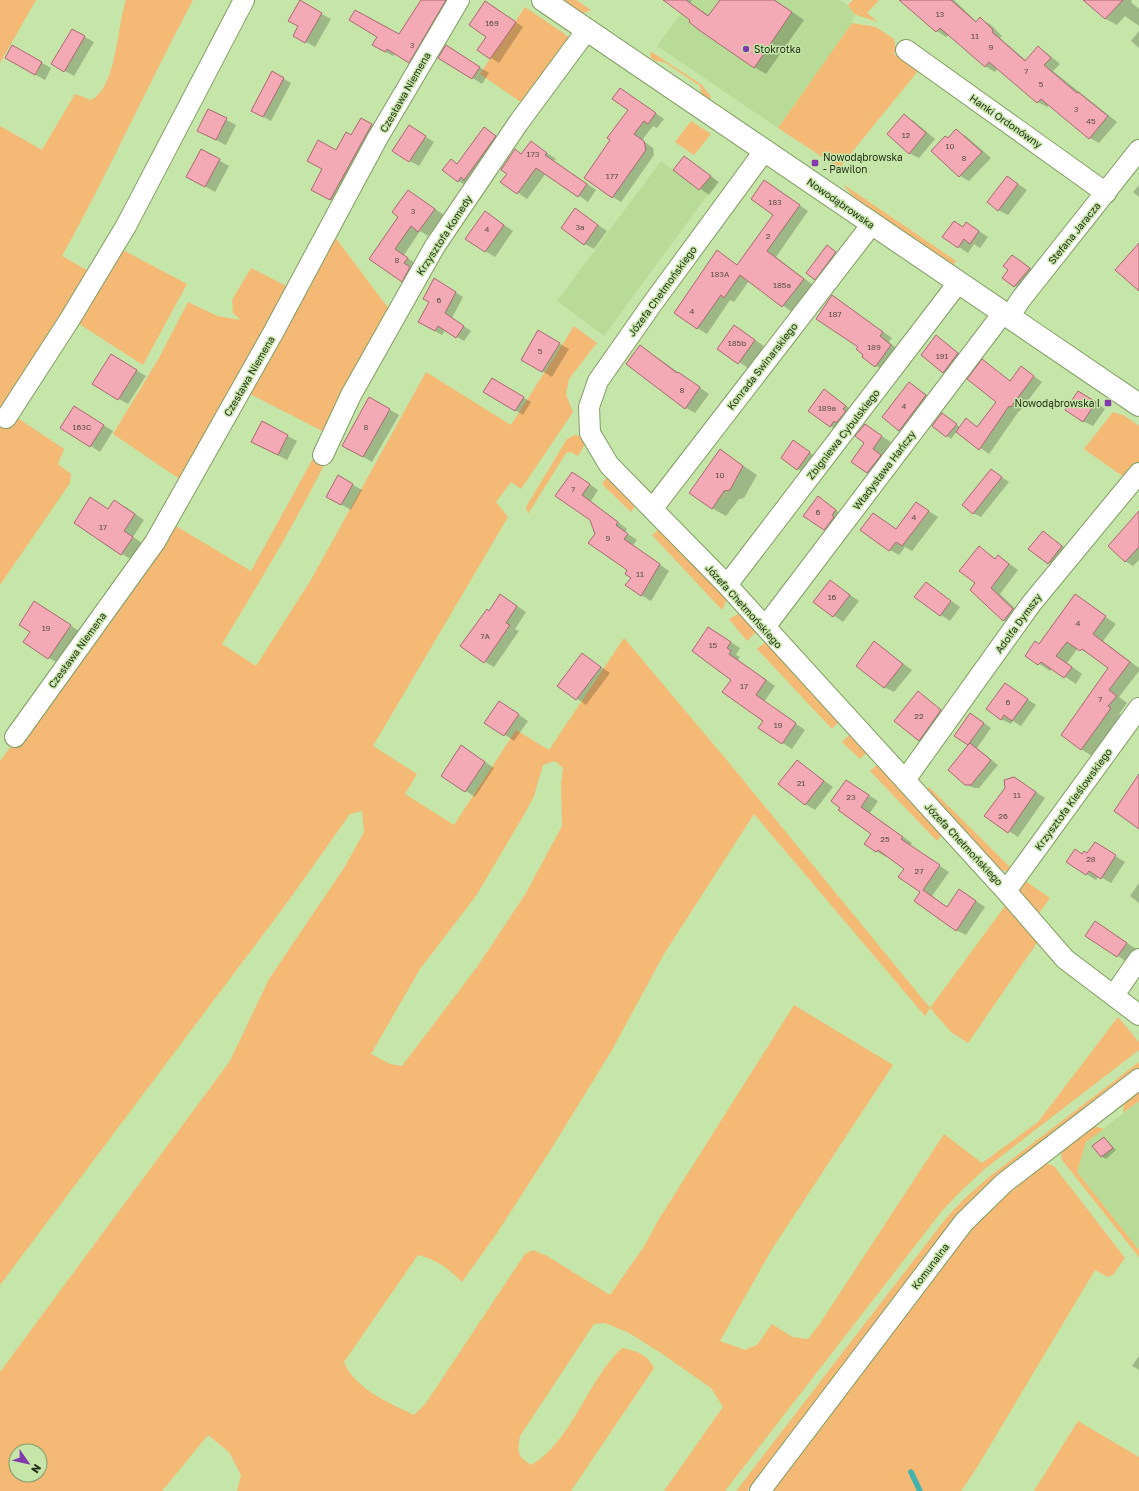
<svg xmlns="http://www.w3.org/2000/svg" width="1139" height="1491" font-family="'Golos Text',sans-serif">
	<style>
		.built { fill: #b8db97 }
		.green { fill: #f4b974; fill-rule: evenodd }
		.shadow { fill: #0003 }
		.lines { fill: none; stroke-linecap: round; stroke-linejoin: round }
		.stream { stroke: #43b2ac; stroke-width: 5.5 }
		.building { fill: #f4aab4; stroke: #ab6872 }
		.street-casing { stroke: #809d63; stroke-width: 22 }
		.secondary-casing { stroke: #809d63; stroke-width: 24 }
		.street { stroke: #fff; stroke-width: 20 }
		.secondary { stroke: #fff; stroke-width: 22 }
		.poi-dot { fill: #823aac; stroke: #c6e5a8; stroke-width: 1.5 }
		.labels { text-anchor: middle; stroke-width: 3; stroke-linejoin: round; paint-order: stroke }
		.number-label { font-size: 8px; fill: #594f40 }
		.poi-label { font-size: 10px; fill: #253119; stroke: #c6e5a8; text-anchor: start }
		.street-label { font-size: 10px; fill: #253119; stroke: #c6e5a8 }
	</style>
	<rect width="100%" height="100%" fill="#c6e5a8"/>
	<path class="built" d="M 691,0 L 840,0 L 848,5 L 854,14 L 852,23 L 778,128 L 657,46 Z
		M 661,161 L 699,190 L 711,176 L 717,182 L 604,336 L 557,301 Z
		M 1139,1101 L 1139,1250 L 1077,1172 L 1086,1142 Z"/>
	<path class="green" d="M 0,0 L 36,0 L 0,63 Z
		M 126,0 L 193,0 C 148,84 109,172 62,256 L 94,274 L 13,415 L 64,449 L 58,464 L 71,474 L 70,483 L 0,585 L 0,126 L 42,150 L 75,94 L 91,100 C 117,88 117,25 126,0 Z
		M 561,0 L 576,0 L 591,10 L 582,14 Z
		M 853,0 L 879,0 L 867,13 L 878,22 L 854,14 L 848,5 Z
		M 525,7 L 572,39 L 525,105 L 480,74 Z
		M 852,23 L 876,27 L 894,39 L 896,50 L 894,54 L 918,71 L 839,168 L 778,128 Z
		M 650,51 L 702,85 L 711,97 L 710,100 L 702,95 L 700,86 L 664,62 L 655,61 L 651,58 Z
		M 691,121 L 711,134 L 694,155 L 675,142 Z
		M 843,184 L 956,261 L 952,266 L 858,203 Z
		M 332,233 L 392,313 L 326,433 L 246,392 Z
		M 117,247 L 187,284 L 143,365 L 73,320 Z
		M 251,268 L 292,289 L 184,482 L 113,434 L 159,358 L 188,302 L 217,316 L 241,320 L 233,313 L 232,300 Z
		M 574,326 L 597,343 L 569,379 L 566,395 L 573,412 L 521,489 L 511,482 L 496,502 L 508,517 L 373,746 L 417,774 L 405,794 L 454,825 L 516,730 L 549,750 L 624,638 L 725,758 L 930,1008 L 1008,902 L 1039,940 L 968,1043 L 951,1032 L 930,1008 L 925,1016 L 754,814 L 664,954 L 612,1050 L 553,1146 L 497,1233 L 462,1282 C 449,1269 436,1259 418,1255 L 344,1362 C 356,1390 388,1402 414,1415 L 426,1403 L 525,1254 L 533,1250 L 547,1256 L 610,1295 L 645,1245 L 659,1219 L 794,1005 L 893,1065 L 772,1249 L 720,1341 L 745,1350 L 757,1345 L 772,1324 L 792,1337 L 808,1339 L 819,1325 L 944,1134 L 982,1163 L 1038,1122 L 1118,1017 L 1139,1042 L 1139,1050 L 986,1168 L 961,1191 L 942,1211 L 725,1491 L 664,1491 L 723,1407 L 711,1388 L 661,1353 L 629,1333 L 605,1323 L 594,1324 L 520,1436 C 517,1452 517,1456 531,1465 C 571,1443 588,1379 622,1348 C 637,1351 647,1354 654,1368 L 571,1491 L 237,1491 L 241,1475 L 229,1452 L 208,1435 L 162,1491 L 0,1491 L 0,1372 L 230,1061 L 269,979 L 344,868 L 364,832 L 362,811 L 350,814 L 289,900 L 0,1285 L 0,761 L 146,564 L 171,523 L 251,571 L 316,453 L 327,459 C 296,522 259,583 222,644 L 256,666 L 312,578 L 426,372 L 511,425 ZM 555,761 L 563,768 L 561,784 L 562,826 L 526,893 L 477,967 L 402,1066 L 390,1064 L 371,1054 L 420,969 L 476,896 L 525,813 L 534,796 L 543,765 ZM 16,1451 L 40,1451 L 40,1475 L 16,1475 Z
		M 1113,412 L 1125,416 L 1139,426 L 1139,466 L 1128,480 L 1084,449 Z
		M 575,435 L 580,436 L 587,441 L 578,456 L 571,452 L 566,453 L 528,514 L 526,507 L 567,439 Z
		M 610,473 L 638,501 L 631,512 L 602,484 Z
		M 662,526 L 728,597 L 722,610 L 652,535 Z
		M 742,612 L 759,629 L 747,641 L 729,619 Z
		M 768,640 L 840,720 L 832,729 L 757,649 Z
		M 852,732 L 869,750 L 860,759 L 842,742 Z
		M 879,763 L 944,832 L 937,841 L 870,771 Z
		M 929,787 L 1012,869 L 1006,871 L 999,869 L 925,791 Z
		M 1021,878 L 1050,898 L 1039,913 L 1015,894 Z
		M 1139,1062 L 1139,1069 L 1049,1139 L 951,1224 L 747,1491 L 736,1491 L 947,1217 L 964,1199 L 990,1176 Z
		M 1139,1090 L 1139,1101 L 1123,1113 L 1124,1102 Z
		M 1094,1126 L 1104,1129 L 1086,1142 L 1077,1172 L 1139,1250 L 1139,1257 L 1062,1160 L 1061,1151 Z
		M 1046,1163 L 1054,1166 L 1125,1258 L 1113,1275 L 1108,1277 L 1095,1270 L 976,1469 L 961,1491 L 772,1491 L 983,1214 Z
		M 1078,1421 L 1139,1457 L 1139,1491 L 1034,1491 Z"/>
	<path class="shadow" d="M 422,0 L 456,0 L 417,66 L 395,53 L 393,56 L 373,45 L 400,35 Z
		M 665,0 L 692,0 L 690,3 L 710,16 L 721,0 L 775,0 L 804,20 L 766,74 L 754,67 Z
		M 912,0 L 954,0 L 977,22 L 980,19 L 990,24 L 1002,36 L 1000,38 L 1027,61 L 1038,48 L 1047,53 L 1060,64 L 1053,71 L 1117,122 L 1099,143 L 1090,138 L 1050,105 L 1047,107 L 1038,102 L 998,68 L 995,72 L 985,66 L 949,34 L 946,37 L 937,31 L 907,6 Z
		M 1084,0 L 1132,0 L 1131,2 L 1139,9 L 1139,26 L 1125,16 L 1117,25 L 1106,19 Z
		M 300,2 L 331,19 L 315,47 L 294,35 L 299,26 Z
		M 494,7 L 523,27 L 499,63 L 479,50 L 488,36 Z
		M 72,30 L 94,42 L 74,76 L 53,64 Z
		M 1139,31 L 1139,48 L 1131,41 Z
		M 13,47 L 51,68 L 45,80 L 6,58 Z
		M 455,52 L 489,73 L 482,84 L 440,57 Z
		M 272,72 L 291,83 L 271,121 L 260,115 Z
		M 621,89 L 664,119 L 657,128 L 653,126 L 642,140 L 653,148 L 654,155 L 621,202 L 613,197 L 612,140 L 629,110 Z
		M 208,110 L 236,125 L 226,145 L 208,136 Z
		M 904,116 L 914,121 L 935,139 L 919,158 L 909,153 Z
		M 361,119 L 380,130 L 339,204 L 321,195 L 337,152 L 352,137 Z
		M 485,128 L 503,141 L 466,186 L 443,170 L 458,165 Z
		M 956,130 L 966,136 L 991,158 L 969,181 L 960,176 L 933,151 Z
		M 418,132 L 434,142 L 419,166 L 410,161 Z
		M 531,142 L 556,159 L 554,161 L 596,190 L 588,202 L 546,173 L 527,199 L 502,182 L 508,174 L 515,150 L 522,154 Z
		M 201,150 L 229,166 L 215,192 L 187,176 Z
		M 685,157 L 719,182 L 709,195 L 675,170 Z
		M 1007,177 L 1027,190 L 1008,215 L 998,210 Z
		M 765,181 L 808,211 L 776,257 L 813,285 L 792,312 L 749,281 L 734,302 L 730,300 L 707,334 L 697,328 L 717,252 L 738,266 L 774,215 Z
		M 1139,185 L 1139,197 L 1133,192 Z
		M 408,191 L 444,215 L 428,236 L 420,231 L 404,255 L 416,264 L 411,286 L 370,259 L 400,217 Z
		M 576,210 L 607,231 L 594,249 L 585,244 Z
		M 494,218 L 513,231 L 495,257 L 485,251 Z
		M 954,222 L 964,227 L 976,229 L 988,237 L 980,248 L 974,244 L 968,253 L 944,237 Z
		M 827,247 L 844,258 L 825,284 L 815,279 Z
		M 1012,256 L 1039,274 L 1024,292 L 1003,278 L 1010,270 Z
		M 442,284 L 463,297 L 452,318 L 471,331 L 464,341 L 445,330 L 442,335 L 419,322 Z
		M 833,296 L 892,338 L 889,342 L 900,351 L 885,371 L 876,366 L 864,354 Z
		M 539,332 L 569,349 L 552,377 L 522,359 Z
		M 743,332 L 764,346 L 748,368 L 718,348 Z
		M 936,337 L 967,359 L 953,377 L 922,355 Z
		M 641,346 L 709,394 L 695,413 L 686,408 Z
		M 120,361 L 146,376 L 128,404 L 119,399 Z
		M 983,361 L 1011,382 L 1022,368 L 1042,382 L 1020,411 L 1019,411 L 989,454 L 957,431 L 951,439 L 933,426 L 946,416 L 961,428 L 967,420 L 978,427 L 997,401 Z
		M 492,379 L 531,402 L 523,415 L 485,391 Z
		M 909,383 L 935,401 L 909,435 L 883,417 Z
		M 824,390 L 855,412 L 839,432 L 830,426 Z
		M 1088,397 L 1105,409 L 1093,426 L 1083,421 Z
		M 370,399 L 399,415 L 372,462 L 343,445 Z
		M 84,413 L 113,431 L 100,452 L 91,446 Z
		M 263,423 L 297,441 L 287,460 L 262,447 Z
		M 874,431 L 891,442 L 882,455 L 890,461 L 877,478 L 852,462 Z
		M 794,442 L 819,459 L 807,475 L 782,458 Z
		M 720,450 L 757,475 L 744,498 L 739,499 L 726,516 L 712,508 Z
		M 991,470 L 1009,482 L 981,517 L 973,513 Z
		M 339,477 L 362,490 L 351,510 L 328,497 Z
		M 581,478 L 598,490 L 591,501 L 627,529 L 625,532 L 637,540 L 633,545 L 669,571 L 651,601 L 641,595 L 629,570 L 596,534 L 591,520 L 556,495 Z
		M 818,497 L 844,516 L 834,535 L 824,529 Z
		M 916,503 L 938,517 L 912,551 L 905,547 L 899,555 L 890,550 L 896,529 Z
		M 124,506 L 144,520 L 133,537 L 142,543 L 131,559 L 122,554 Z
		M 1139,513 L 1139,560 L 1133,566 L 1125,561 Z
		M 1043,532 L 1071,552 L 1058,569 L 1030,549 Z
		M 979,547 L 996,559 L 998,556 L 1007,562 L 1018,570 L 1000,594 L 1022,615 L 1013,626 L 1004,620 L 972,590 L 977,583 Z
		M 830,581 L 859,601 L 843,622 L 814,602 Z
		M 926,583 L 960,607 L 950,621 L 941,615 Z
		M 1075,596 L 1116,624 L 1103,641 L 1139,668 L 1139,671 L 1119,697 L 1127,703 L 1119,714 L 1121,715 L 1092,756 L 1081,749 L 1109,668 L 1093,656 L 1078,648 L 1067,663 L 1082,674 L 1076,684 L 1052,668 L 1050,671 L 1026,655 L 1040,645 Z
		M 510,601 L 526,612 L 515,629 L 519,631 L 494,667 L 485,662 L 490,612 Z
		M 35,602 L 79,631 L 58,663 L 49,658 L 31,632 Z
		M 709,628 L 740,648 L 736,655 L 740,657 L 738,660 L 775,686 L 764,702 L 805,730 L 792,749 L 760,728 L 765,721 L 732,680 Z
		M 875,643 L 912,670 L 894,692 L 884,687 Z
		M 582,654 L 610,673 L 586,705 L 559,686 Z
		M 1005,684 L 1036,705 L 1021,726 L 1013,721 L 1011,724 L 1001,719 Z
		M 918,693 L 950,716 L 929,746 L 919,740 Z
		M 509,708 L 528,721 L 514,741 L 486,722 Z
		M 971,714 L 991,728 L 977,748 L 998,765 L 979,788 L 974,788 L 966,784 L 970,745 L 956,735 Z
		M 471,752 L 494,768 L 475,797 L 442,775 Z
		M 797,761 L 833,787 L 815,810 L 805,804 Z
		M 847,781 L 878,801 L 870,813 L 912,843 L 910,846 L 949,872 L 932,896 L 947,907 L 960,890 L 985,907 L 966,935 L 956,930 L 922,892 L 906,869 L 887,855 L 886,857 L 876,851 L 873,834 Z
		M 1024,784 L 1045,798 L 1018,837 L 985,816 Z
		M 1104,849 L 1125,862 L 1111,883 L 1099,876 L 1096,880 L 1067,862 Z
		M 1139,883 L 1139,903 L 1130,896 Z
		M 1105,928 L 1136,949 L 1127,962 L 1087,935 Z
		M 1104,1138 L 1116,1150 L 1106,1159 L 1101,1156 Z
		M 1139,1356 L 1139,1370 L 1132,1366 Z"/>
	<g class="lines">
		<path class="stream" d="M 911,1472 L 920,1491"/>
	</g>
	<path class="building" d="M 300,0 L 322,13 L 305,43 L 293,36 L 298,26 L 288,21 Z
		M 421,0 L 446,0 L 409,63 L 387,49 L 385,52 L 372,45 L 377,37 L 349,20 L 355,10 L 399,34 Z
		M 663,0 L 686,0 L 708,16 L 720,0 L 774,0 L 792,12 L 754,68 L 699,30 L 689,22 L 690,20 Z
		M 899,0 L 951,0 L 976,22 L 980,17 L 993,30 L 992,32 L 1025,61 L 1038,46 L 1051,58 L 1044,65 L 1077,93 L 1078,92 L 1108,116 L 1089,139 L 1041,99 L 1037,103 L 989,62 L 985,67 L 940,28 L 936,32 Z
		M 1083,0 L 1123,0 L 1105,19 Z
		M 485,1 L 516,22 L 490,59 L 477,50 L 486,37 L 469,25 Z
		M 72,29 L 85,36 L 64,72 L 51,64 Z
		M 12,45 L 42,62 L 35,75 L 5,58 Z
		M 446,45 L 480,67 L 472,79 L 438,58 Z
		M 272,71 L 284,78 L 263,117 L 251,111 Z
		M 620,88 L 656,113 L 648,124 L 644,121 L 634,134 L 644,141 L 646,150 L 612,198 L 584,178 L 610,140 L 607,138 L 628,110 L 612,99 Z
		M 208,109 L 227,118 L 216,140 L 197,131 Z
		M 904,114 L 926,133 L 909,154 L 887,134 Z
		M 361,118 L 372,124 L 330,200 L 311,190 L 322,169 L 307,161 L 318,140 L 336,150 L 346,132 L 351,135 Z
		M 409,125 L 426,136 L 409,162 L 392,151 Z
		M 484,127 L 496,136 L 464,180 L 461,177 L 458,182 L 442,170 L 451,159 L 457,164 Z
		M 956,129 L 982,152 L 959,177 L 931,151 L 945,136 L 948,138 Z
		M 531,141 L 547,153 L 545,155 L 587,184 L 578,197 L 536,168 L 517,194 L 500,182 L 507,174 L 501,170 L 515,149 L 521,154 Z
		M 201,149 L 220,159 L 205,187 L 186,177 Z
		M 684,156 L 711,176 L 699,190 L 673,170 Z
		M 1007,176 L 1018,184 L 998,211 L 987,202 Z
		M 764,180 L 800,205 L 767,251 L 804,279 L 782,307 L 740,275 L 724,298 L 721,295 L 697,329 L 674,313 L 717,250 L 737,265 L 773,215 L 751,199 Z
		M 408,190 L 435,209 L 418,232 L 411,226 L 395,249 L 408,258 L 404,263 L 410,267 L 402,282 L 369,259 L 398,217 L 392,212 Z
		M 575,208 L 598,225 L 584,245 L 561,228 Z
		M 485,211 L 504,225 L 485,252 L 465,239 Z
		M 954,221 L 963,227 L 966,222 L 979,231 L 970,244 L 964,239 L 958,248 L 942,237 Z
		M 1139,243 L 1139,291 L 1115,270 Z
		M 827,245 L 836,252 L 815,280 L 806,273 Z
		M 1012,255 L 1030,268 L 1014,287 L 1002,278 L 1008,270 L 1003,266 Z
		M 434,278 L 456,292 L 445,313 L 464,326 L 456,338 L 438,326 L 435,331 L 418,322 L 429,302 L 423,299 Z
		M 832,295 L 883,332 L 880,336 L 891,345 L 875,367 L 862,357 L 863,355 L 856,349 L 858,347 L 816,319 Z
		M 734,325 L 755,340 L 738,364 L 717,349 Z
		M 538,330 L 560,343 L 542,372 L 521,360 Z
		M 936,335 L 958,353 L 943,373 L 921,355 Z
		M 640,345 L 677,373 L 678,372 L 700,387 L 685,409 L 626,364 Z
		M 111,354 L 137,370 L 118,400 L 92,384 Z
		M 982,359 L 1010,381 L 1021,366 L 1034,376 L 1011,407 L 1009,406 L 979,450 L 956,432 L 966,418 L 977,427 L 996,402 L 967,379 Z
		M 492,378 L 524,397 L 515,411 L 483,392 Z
		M 909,382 L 926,395 L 899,431 L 882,417 Z
		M 824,389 L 846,406 L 843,409 L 846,411 L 836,423 L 834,421 L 830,427 L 808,411 Z
		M 1078,391 L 1096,402 L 1083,422 L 1065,410 Z
		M 369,397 L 390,409 L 363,457 L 342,446 Z
		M 74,406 L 104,425 L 90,447 L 60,428 Z
		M 942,413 L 957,424 L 946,437 L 932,426 Z
		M 262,421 L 288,435 L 278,455 L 251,442 Z
		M 865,424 L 882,436 L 873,449 L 881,455 L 867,473 L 851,462 L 864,443 L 855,436 Z
		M 793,440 L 810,452 L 797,470 L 781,458 Z
		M 720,449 L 743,466 L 730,490 L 724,491 L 712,509 L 689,493 Z
		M 991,469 L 1002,477 L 973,514 L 962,505 Z
		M 572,472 L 590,484 L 582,495 L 618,522 L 616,525 L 628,534 L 624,539 L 660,564 L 641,596 L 625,585 L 631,578 L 625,574 L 627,570 L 588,543 L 595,534 L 590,520 L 555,496 Z
		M 338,475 L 353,484 L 341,505 L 326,497 Z
		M 818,496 L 836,510 L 832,515 L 834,517 L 824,530 L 803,516 Z
		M 90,497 L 108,509 L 114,500 L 135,514 L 124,531 L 133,537 L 121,555 L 74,523 Z
		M 916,502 L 929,511 L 902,546 L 896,542 L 889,551 L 860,530 L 873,513 L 896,529 Z
		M 1139,511 L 1139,547 L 1125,562 L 1108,546 Z
		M 1043,531 L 1062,546 L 1048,564 L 1028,549 Z
		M 979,546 L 995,559 L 998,555 L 1009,564 L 991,588 L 1013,609 L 1003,621 L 970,590 L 975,583 L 959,571 Z
		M 830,580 L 850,595 L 833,617 L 813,602 Z
		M 926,582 L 951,601 L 940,616 L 914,597 Z
		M 500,594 L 517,606 L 506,623 L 510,625 L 484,663 L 460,646 L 487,609 L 489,611 Z
		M 1075,594 L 1106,616 L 1093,634 L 1130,662 L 1109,690 L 1117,696 L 1108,706 L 1111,708 L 1081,750 L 1061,735 L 1108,668 L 1082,649 L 1080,651 L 1067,642 L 1056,656 L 1072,667 L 1064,678 L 1041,662 L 1038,665 L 1025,656 L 1035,641 L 1039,644 Z
		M 34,601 L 71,625 L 48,659 L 23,642 L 30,632 L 19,625 Z
		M 708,627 L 731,642 L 727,648 L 731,651 L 729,654 L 766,680 L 756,695 L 796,723 L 782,744 L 758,728 L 763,721 L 722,692 L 731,680 L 692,651 Z
		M 874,641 L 903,664 L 884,688 L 856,666 Z
		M 582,653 L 601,667 L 576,700 L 557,686 Z
		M 1005,683 L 1028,699 L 1012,721 L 1004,715 L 1001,720 L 986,709 Z
		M 918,691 L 941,710 L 919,741 L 894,721 Z
		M 499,701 L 519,714 L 504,736 L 484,723 Z
		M 970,713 L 984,723 L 968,745 L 970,743 L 991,760 L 971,785 L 965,785 L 948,770 L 968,745 L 954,736 Z
		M 461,745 L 485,762 L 465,792 L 441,776 Z
		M 797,760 L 824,781 L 805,805 L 778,784 Z
		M 1139,774 L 1139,829 L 1114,811 Z
		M 1014,777 L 1036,792 L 1008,833 L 984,816 L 1005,788 L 1004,780 Z
		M 846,780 L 869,795 L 861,807 L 903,837 L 901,839 L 940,865 L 923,890 L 947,907 L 959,889 L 976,901 L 956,931 L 914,901 L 920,892 L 898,877 L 904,869 L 878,850 L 876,852 L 864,844 L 871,834 L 838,810 L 840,808 L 831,801 Z
		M 1095,842 L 1116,855 L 1101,879 L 1089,871 L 1086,875 L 1066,862 L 1075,849 L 1082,854 L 1084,851 L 1087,853 Z
		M 1095,921 L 1127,943 L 1117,957 L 1085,936 Z
		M 1104,1137 L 1113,1148 L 1101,1157 L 1092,1146 Z"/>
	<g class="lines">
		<g class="street-casing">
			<path id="street" d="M 906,50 L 1106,193
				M 765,150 L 652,304 L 598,381 L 589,407 L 590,433 L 609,465 L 727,585 L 1006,891 L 1065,959 L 1139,1015
				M 1009,317 L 1021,299 L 1139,150
				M 6,418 L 70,319 L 126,226 L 244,0
				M 323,455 L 351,395 L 435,246 L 519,122 L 587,30
				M 653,508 L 872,224
				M 727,585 L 958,283
				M 765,627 L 1003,313
				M 15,737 L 155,542 L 273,333 L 377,139 L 459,0
				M 905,780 L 1031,604 L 1139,473
				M 1006,891 L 1139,708
				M 1114,995 L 1139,959
				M 760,1491 L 964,1222 L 1004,1183 L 1139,1079"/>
		</g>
		<g class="secondary-casing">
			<path id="secondary" d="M 543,0 L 1139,405"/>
		</g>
		<use href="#street" class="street"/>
		<use href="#secondary" class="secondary"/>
	</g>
	<g class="poi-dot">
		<circle cx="746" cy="49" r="4"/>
		<rect x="811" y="159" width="8" height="8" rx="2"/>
		<rect x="1104" y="399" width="8" height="8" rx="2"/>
	</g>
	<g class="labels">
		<g class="number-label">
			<text x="940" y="17">13</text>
			<text x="492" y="26">169</text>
			<text x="975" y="39">11</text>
			<text x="412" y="48">3</text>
			<text x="991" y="50">9</text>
			<text x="1026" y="74">7</text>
			<text x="1041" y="87">5</text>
			<text x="1076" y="112">3</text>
			<text x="1091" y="124">45</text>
			<text x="906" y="138">12</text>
			<text x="950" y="149">10</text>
			<text x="533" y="157">173</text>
			<text x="964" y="161">8</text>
			<text x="612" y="179">177</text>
			<text x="775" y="205">183</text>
			<text x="413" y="214">3</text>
			<text x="580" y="230">3a</text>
			<text x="487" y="232">4</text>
			<text x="768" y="239">2</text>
			<text x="397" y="263">8</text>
			<text x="720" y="277">183A</text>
			<text x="782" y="288">185a</text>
			<text x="439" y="303">6</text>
			<text x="692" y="314">4</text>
			<text x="835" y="317">187</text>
			<text x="737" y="346">185b</text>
			<text x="874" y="350">189</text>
			<text x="540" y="354">5</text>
			<text x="942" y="359">191</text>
			<text x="682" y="393">8</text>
			<text x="904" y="409">4</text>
			<text x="827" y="411">189a</text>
			<text x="82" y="430">163C</text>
			<text x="366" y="430">8</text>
			<text x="720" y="478">10</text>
			<text x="573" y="492">7</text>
			<text x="818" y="515">6</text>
			<text x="914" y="520">4</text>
			<text x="103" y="530">17</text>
			<text x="608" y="541">9</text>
			<text x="640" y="577">11</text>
			<text x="832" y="600">16</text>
			<text x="1078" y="626">4</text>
			<text x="46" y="631">19</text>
			<text x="485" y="639">7A</text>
			<text x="713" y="648">15</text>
			<text x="744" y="689">17</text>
			<text x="1100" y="702">7</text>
			<text x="1008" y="705">6</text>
			<text x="919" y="719">22</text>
			<text x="778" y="728">19</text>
			<text x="801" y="786">21</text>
			<text x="1017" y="798">11</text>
			<text x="851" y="800">23</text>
			<text x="1003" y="819">26</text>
			<text x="885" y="842">25</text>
			<text x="1091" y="862">28</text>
			<text x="919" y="874">27</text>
		</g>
		<g class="poi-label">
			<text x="754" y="53">Stokrotka</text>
			<text x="823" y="161">Nowodąbrowska<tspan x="823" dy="12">- Pawilon</tspan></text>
			<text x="1100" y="407" text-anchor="end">Nowodąbrowska I</text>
		</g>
		<g class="street-label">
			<text transform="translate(405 92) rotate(-60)" y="4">Czesława Niemena</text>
			<text transform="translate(1006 121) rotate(35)" y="4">Hanki Ordonówny</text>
			<text transform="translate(841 203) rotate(35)" y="4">Nowodąbrowska</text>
			<text transform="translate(1074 233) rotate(-51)" y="4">Stefana Jaracza</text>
			<text transform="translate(444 235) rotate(-57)" y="4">Krzysztofa Komedy</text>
			<text transform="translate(662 291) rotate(-54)" y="4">Józefa Chełmońskiego</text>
			<text transform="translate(762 366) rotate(-52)" y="4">Konrada Swinarskiego</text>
			<text transform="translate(249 376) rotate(-60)" y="4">Czesława Niemena</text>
			<text transform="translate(843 434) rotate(-52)" y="4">Zbigniewa Cybulskiego</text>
			<text transform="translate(884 470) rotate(-53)" y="4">Władysława Hańczy</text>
			<text transform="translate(744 606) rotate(48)" y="4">Józefa Chełmońskiego</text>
			<text transform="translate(1018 623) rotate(-54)" y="4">Adolfa Dymszy</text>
			<text transform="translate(77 650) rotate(-54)" y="4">Czesława Niemena</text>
			<text transform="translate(1073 799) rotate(-54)" y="4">Krzysztofa Kieślowskiego</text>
			<text transform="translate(964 844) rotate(47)" y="4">Józefa Chełmońskiego</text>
			<text transform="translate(930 1266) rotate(-53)" y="4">Komunalna</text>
		</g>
	</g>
	<g transform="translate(28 1463) rotate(124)"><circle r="19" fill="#c6e5a8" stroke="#869d6f"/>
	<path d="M0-3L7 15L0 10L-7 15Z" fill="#823aac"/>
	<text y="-6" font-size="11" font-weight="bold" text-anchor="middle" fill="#253119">N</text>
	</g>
</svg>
